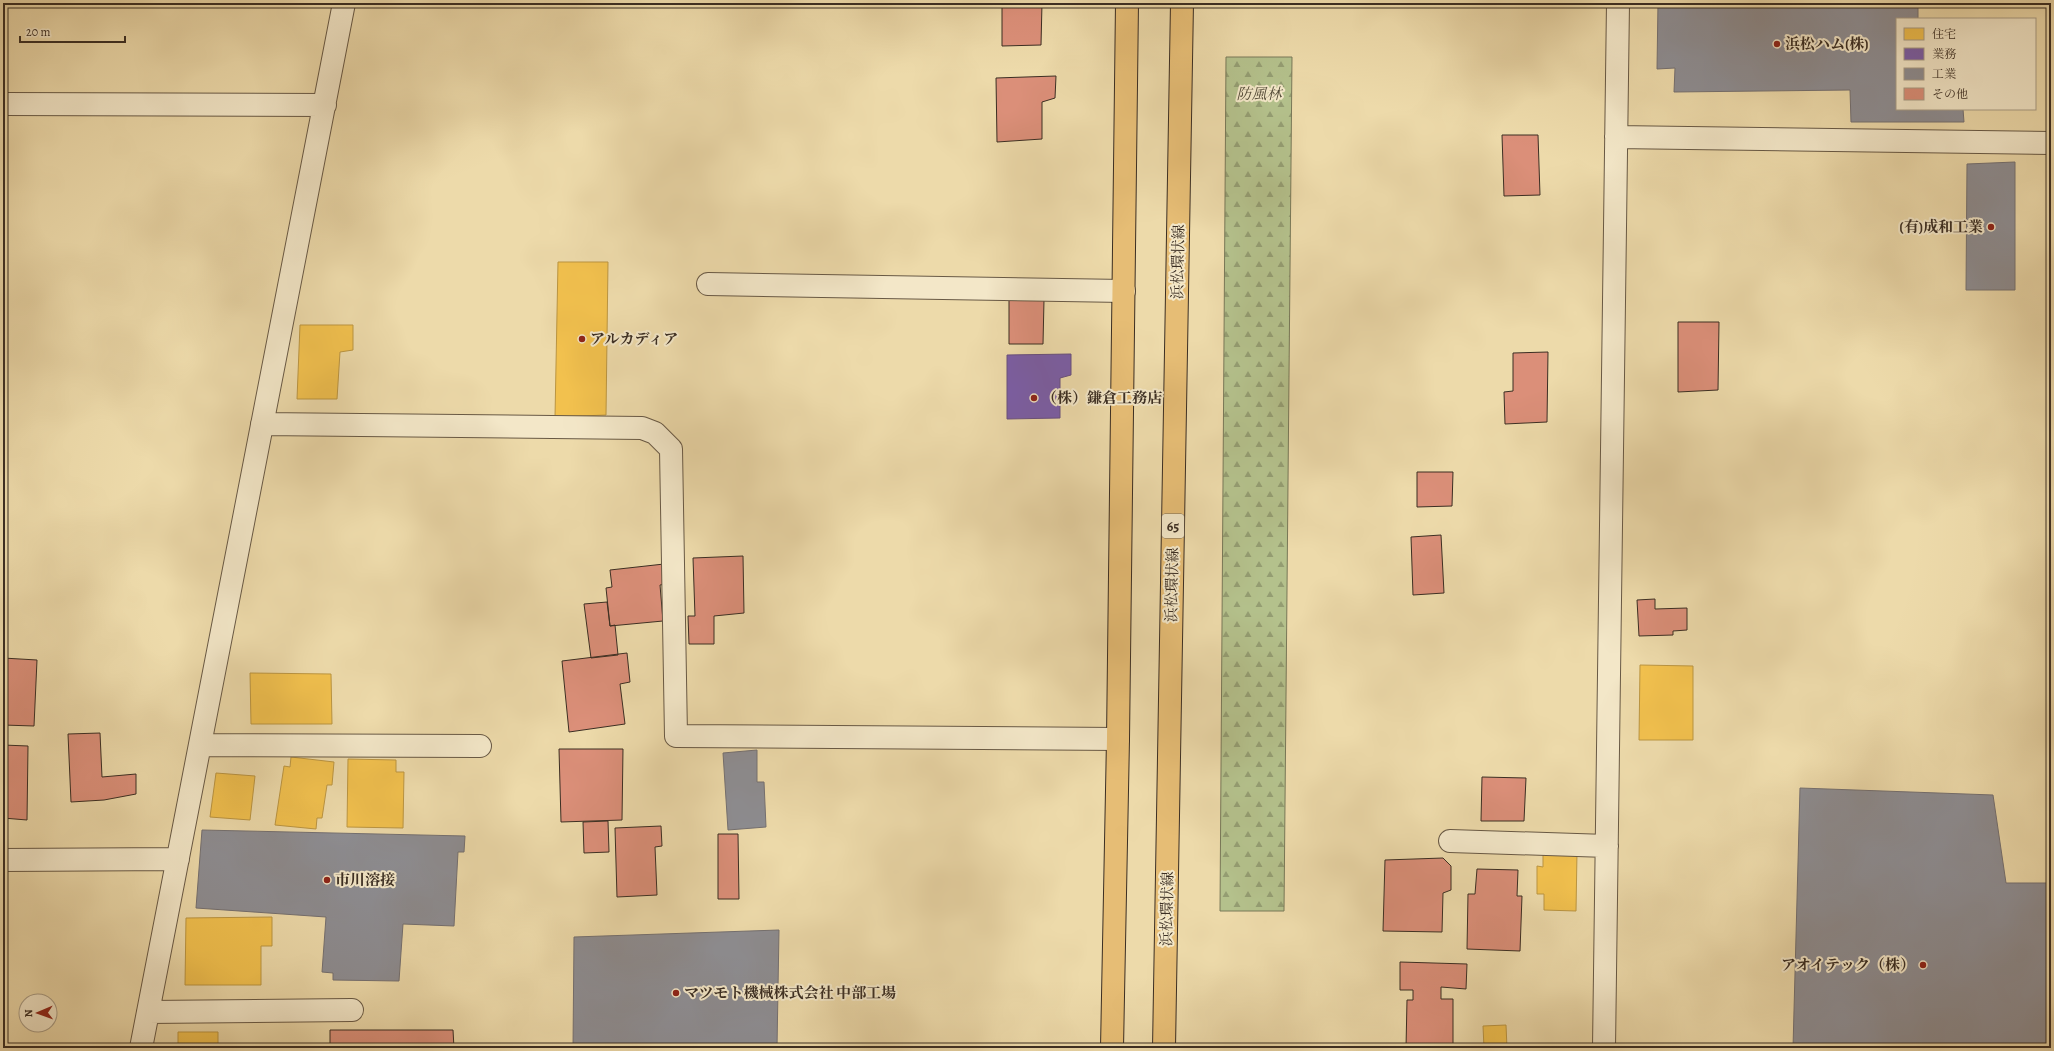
<svg xmlns="http://www.w3.org/2000/svg" width="2054" height="1051" font-family="Alegreya,'Noto Serif JP',serif">
	<style>
		.forest { fill: url(#forest-firs); stroke: #787858 }
		.homes { fill: #f2c14e; stroke: #bb9541 }
		.offices { fill: #7b5ea7; stroke: #68507f }
		.industry { fill: #8d8d92; stroke: #747071 }
		.building { fill: #db8f79; stroke: #3b2e23 }
		.lines { fill: none; stroke-linecap: round; stroke-linejoin: round }
		.minor-casing { stroke: #685945; stroke-width: 24 }
		.major-casing { stroke: #3b2e23; stroke-width: 24 }
		.minor { stroke: #f3e7c8; stroke-width: 22 }
		.major { stroke: #e6bd75; stroke-width: 22 }
		.poi-dot { fill: #8f2418; stroke: #f3e7c8; stroke-width: 1.5 }
		.labels { text-anchor: middle; stroke-width: 4; stroke-linejoin: round; paint-order: stroke }
		.shield { fill: #f3e7c8; stroke: #726654; stroke-width: 1 }
		.shield-label { font-size: 14px; font-weight: bold; fill: #3b2e23 }
		.poi-label { font-size: 15px; font-weight: bold; fill: #3b2e23; stroke: #f3e7c8; text-anchor: start }
		.park-label { font-size: 15px; font-style: italic; fill: #534b38; stroke: #f3e7c8 }
		.street-label { font-size: 15px; fill: #3b2e23; stroke: #f3e7c8 }
	</style>
	<defs>
		<pattern id="forest-firs" width="22" height="20" patternUnits="userSpaceOnUse"><rect width="22" height="20" fill="#b4c18c"/><path d="M5 1l3.5 6h-7zM16 11l3.5 6h-7z" fill="#949d72"/></pattern>
	</defs>
	<rect width="100%" height="100%" fill="#eddaaa"/>
	<filter id="stains"><feTurbulence type="fractalNoise" baseFrequency=".005" numOctaves="4"/><feColorMatrix values="0 0 0 0 .2 0 0 0 0 .09 0 0 0 0 .02 0 0 0 .5 -.17"/></filter>
	<radialGradient id="worn" r=".72"><stop offset=".6" stop-color="#630" stop-opacity="0"/><stop offset="1" stop-color="#630" stop-opacity=".3"/></radialGradient>
	<path class="forest" d="M 1226,57 L 1292,57 L 1284,911 L 1220,911 Z"/>
	<path class="homes" d="M 558,262 L 608,262 L 606,415 L 555,417 Z
		M 300,325 L 353,325 L 353,350 L 340,352 L 337,399 L 297,399 Z
		M 1640,665 L 1693,666 L 1693,740 L 1639,740 Z
		M 250,673 L 331,674 L 332,724 L 251,724 Z
		M 291,757 L 334,762 L 332,785 L 327,785 L 322,818 L 317,818 L 316,829 L 275,825 L 284,766 L 290,767 Z
		M 348,759 L 396,760 L 396,772 L 404,772 L 403,828 L 347,827 Z
		M 216,773 L 255,776 L 250,820 L 210,817 Z
		M 1543,852 L 1577,852 L 1576,911 L 1544,910 L 1544,894 L 1537,894 L 1537,866 L 1543,867 Z
		M 272,917 L 272,946 L 261,946 L 261,985 L 185,985 L 186,918 Z
		M 1506,1025 L 1507,1048 L 1484,1048 L 1483,1026 Z
		M 178,1032 L 218,1032 L 218,1048 L 178,1048 Z"/>
	<path class="offices" d="M 1071,354 L 1071,375 L 1060,378 L 1060,418 L 1007,419 L 1007,355 Z"/>
	<path class="industry" d="M 1658,3 L 1918,3 L 1918,19 L 1897,19 L 1897,109 L 1963,109 L 1964,122 L 1851,122 L 1850,90 L 1674,92 L 1675,68 L 1657,69 Z
		M 2015,162 L 2015,290 L 1966,290 L 1967,164 Z
		M 757,750 L 757,782 L 764,782 L 766,827 L 728,830 L 723,753 Z
		M 1800,788 L 1993,795 L 2006,883 L 2051,883 L 2051,1048 L 1793,1048 Z
		M 202,830 L 465,836 L 464,852 L 458,852 L 454,926 L 403,924 L 399,981 L 333,980 L 333,973 L 322,972 L 326,917 L 196,908 Z
		M 779,930 L 777,1048 L 573,1048 L 574,937 Z"/>
	<path class="building" d="M 1002,3 L 1042,3 L 1041,45 L 1002,46 Z
		M 1056,76 L 1055,98 L 1042,102 L 1042,139 L 997,142 L 996,78 Z
		M 1502,135 L 1538,135 L 1540,195 L 1504,196 Z
		M 2049,238 L 2051,238 L 2051,299 L 2049,299 Z
		M 1009,300 L 1044,300 L 1043,344 L 1009,344 Z
		M 1678,322 L 1719,322 L 1718,390 L 1678,392 Z
		M 1548,352 L 1547,422 L 1505,424 L 1504,392 L 1513,391 L 1513,353 Z
		M 1417,472 L 1453,472 L 1452,506 L 1417,507 Z
		M 1441,535 L 1444,593 L 1413,595 L 1411,537 Z
		M 743,556 L 744,613 L 714,616 L 714,644 L 689,644 L 688,616 L 695,616 L 693,558 Z
		M 664,564 L 666,584 L 660,585 L 663,621 L 610,626 L 606,588 L 612,587 L 610,570 Z
		M 1655,599 L 1655,609 L 1687,608 L 1687,630 L 1673,631 L 1673,635 L 1639,636 L 1637,600 Z
		M 607,602 L 610,626 L 615,625 L 618,655 L 591,658 L 584,604 Z
		M 627,653 L 630,682 L 620,684 L 625,724 L 569,732 L 562,661 Z
		M 3,658 L 37,660 L 34,726 L 3,725 Z
		M 100,733 L 102,777 L 136,774 L 136,794 L 104,800 L 71,802 L 68,734 Z
		M 3,745 L 28,746 L 27,820 L 3,818 Z
		M 559,749 L 623,749 L 622,820 L 561,822 Z
		M 1482,777 L 1526,778 L 1524,821 L 1481,821 Z
		M 608,821 L 609,852 L 584,853 L 583,822 Z
		M 661,826 L 662,846 L 655,847 L 657,895 L 617,897 L 615,828 Z
		M 718,834 L 738,834 L 739,899 L 718,899 Z
		M 1443,858 L 1451,866 L 1451,890 L 1443,893 L 1442,932 L 1383,931 L 1385,860 Z
		M 1477,869 L 1518,870 L 1517,896 L 1522,896 L 1520,951 L 1467,949 L 1468,894 L 1475,894 Z
		M 1400,962 L 1467,964 L 1466,989 L 1441,987 L 1441,999 L 1453,999 L 1453,1048 L 1406,1048 L 1407,1000 L 1413,1000 L 1413,990 L 1400,990 Z
		M 330,1030 L 453,1030 L 454,1048 L 330,1048 Z"/>
	<g class="lines">
		<g class="minor-casing">
			<path id="minor" d="M 3,104 L 325,105
				M 1616,137 L 2051,143
				M 708,284 L 1124,291
				M 262,424 L 642,428 L 655,433 L 671,449 L 676,736 L 1118,739
				M 201,745 L 480,746
				M 1450,841 L 1607,846
				M 3,860 L 178,859
				M 148,1012 L 352,1010
				M 141,1048 L 344,3
				M 1604,1048 L 1618,3"/>
		</g>
		<g class="major-casing">
			<path id="major" d="M 1112,1048 L 1118,739 L 1127,3
				M 1164,1048 L 1182,3"/>
		</g>
		<use href="#minor" class="minor"/>
		<use href="#major" class="major"/>
	</g>
	<g class="poi-dot">
		<circle cx="1777" cy="44" r="4"/>
		<circle cx="1991" cy="227" r="4"/>
		<circle cx="582" cy="339" r="4"/>
		<circle cx="1034" cy="398" r="4"/>
		<circle cx="327" cy="880" r="4"/>
		<circle cx="1923" cy="965" r="4"/>
		<circle cx="676" cy="993" r="4"/>
	</g>
	<g class="labels">
		<rect class="shield" x="1162" y="514" width="22" height="24" rx="3"/>
		<g class="shield-label">
			<text x="1173" y="531">65</text>
		</g>
		<g class="poi-label">
			<text x="1785" y="49">浜松ハム(株)</text>
			<text x="1983" y="232" text-anchor="end">(有)成和工業</text>
			<text x="590" y="344">アルカディア</text>
			<text x="1042" y="403">（株）鎌倉工務店</text>
			<text x="335" y="885">市川溶接</text>
			<text x="1915" y="970" text-anchor="end">アオイテック（株）</text>
			<text x="684" y="998">マツモト機械株式会社 中部工場</text>
		</g>
		<g class="park-label">
			<text x="1259" y="99">防風林</text>
		</g>
		<g class="street-label">
			<text transform="translate(1178 262) rotate(-89)" y="5">浜松環状線</text>
			<text transform="translate(1172 585) rotate(-89)" y="5">浜松環状線</text>
			<text transform="translate(1167 909) rotate(-89)" y="5">浜松環状線</text>
		</g>
	</g>
	<rect width="2054" height="1051" fill="none" stroke="#eddaaa" stroke-width="16"/>
	<rect x="4" y="4" width="2046" height="1043" fill="none" stroke="#3b2e23" stroke-width="2"/>
	<rect x="8" y="8" width="2038" height="1035" fill="none" stroke="#3b2e23"/>
	<rect x="1896" y="18" width="140" height="92" fill="#f3e7c8" stroke="#a99d86"/>
	<rect x="1904" y="28" width="20" height="12" fill="#f2c14e" stroke="#a99d86"/>
	<text x="1932" y="38" font-size="12" fill="#3b2e23">住宅</text>
	<rect x="1904" y="48" width="20" height="12" fill="#7b5ea7" stroke="#a99d86"/>
	<text x="1932" y="58" font-size="12" fill="#3b2e23">業務</text>
	<rect x="1904" y="68" width="20" height="12" fill="#8d8d92" stroke="#a99d86"/>
	<text x="1932" y="78" font-size="12" fill="#3b2e23">工業</text>
	<rect x="1904" y="88" width="20" height="12" fill="#db8f79" stroke="#a99d86"/>
	<text x="1932" y="98" font-size="12" fill="#3b2e23">その他</text>
	<g transform="translate(38 1013) rotate(268)"><circle r="19" fill="#f3e7c8" stroke="#a99d86"/>
	<path d="M0-3L7 15L0 10L-7 15Z" fill="#8f2418"/>
	<text y="-6" font-size="11" font-weight="bold" text-anchor="middle" fill="#3b2e23">N</text>
	</g>
	<path d="M20 36v6h105v-6" fill="none" stroke="#3b2e23" stroke-width="2"/>
	<text x="26" y="36" font-size="12" fill="#3b2e23" stroke="#f3e7c8" stroke-width="3" paint-order="stroke">20 m</text>
	<rect width="100%" height="100%" filter="url(#stains)"/>
	<rect width="100%" height="100%" fill="url(#worn)"/>
</svg>
